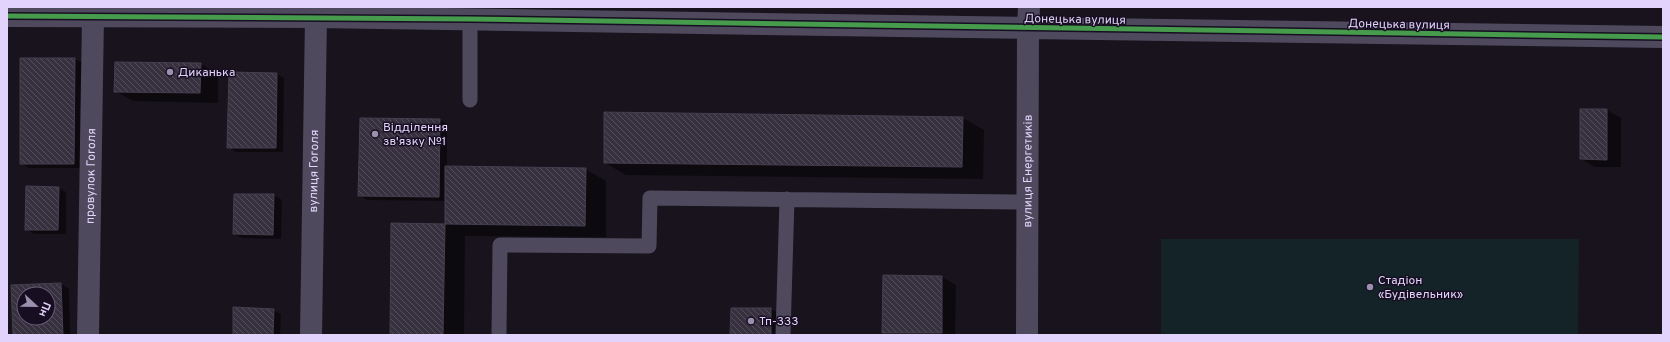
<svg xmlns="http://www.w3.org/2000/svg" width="1670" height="342" font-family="Overpass,sans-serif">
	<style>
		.garden { fill: #142328 }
		.shadow { fill: #0007; fill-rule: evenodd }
		.building { fill: url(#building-back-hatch); stroke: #463e50; fill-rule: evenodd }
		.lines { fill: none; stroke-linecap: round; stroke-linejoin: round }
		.service { stroke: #4e495d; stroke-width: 15 }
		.minor { stroke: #4e495d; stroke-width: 22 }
		.tertiary { stroke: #4e495d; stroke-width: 22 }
		.cycleway-casing { stroke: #170f21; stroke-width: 8 }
		.cycleway { stroke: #469c4c; stroke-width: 5 }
		.poi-dot { fill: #9b90ad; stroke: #170f21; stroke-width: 1.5 }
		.labels { text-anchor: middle; stroke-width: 3; stroke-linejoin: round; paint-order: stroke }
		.street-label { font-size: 12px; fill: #e1d3fb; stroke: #170f21 }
		.poi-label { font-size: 12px; fill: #e1d3fb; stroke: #170f21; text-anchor: start }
	</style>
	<defs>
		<pattern id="building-back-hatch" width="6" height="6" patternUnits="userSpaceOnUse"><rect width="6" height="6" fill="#37313f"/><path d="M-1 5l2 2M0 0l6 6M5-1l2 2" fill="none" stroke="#544e5c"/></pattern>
	</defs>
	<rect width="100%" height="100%" fill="#18131d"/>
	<path class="garden" d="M 1161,239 L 1579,239 L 1578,335 L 1161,335 Z"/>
	<path class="shadow" d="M 75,59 L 83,63 L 81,168 L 29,168 L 21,163 Z
		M 201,64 L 218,74 L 218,103 L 133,101 L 115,91 Z
		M 277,74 L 284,78 L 283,152 L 236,152 L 228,147 Z
		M 1581,110 L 1607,110 L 1621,118 L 1621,167 L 1595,167 L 1581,159 Z
		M 963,118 L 984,130 L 983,179 L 626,175 L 605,163 Z
		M 440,120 L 447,124 L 447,167 L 585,169 L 606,181 L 606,237 L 465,236 L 464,335 L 391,335 L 392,224 L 446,225 L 446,201 L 367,200 L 359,195 Z
		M 59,188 L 66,192 L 66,234 L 34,234 L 26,229 Z
		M 274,195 L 282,200 L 281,239 L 242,238 L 234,234 Z
		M 884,276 L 942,277 L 956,285 L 955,335 L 888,335 L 883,332 Z
		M 61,284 L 69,289 L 70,335 L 14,335 L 12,286 ZM 24,294 L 48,294 L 48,318 L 24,318 Z
		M 771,309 L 779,313 L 778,335 L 732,335 Z
		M 273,310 L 281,314 L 280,335 L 234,335 Z"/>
	<path class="building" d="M 20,58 L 75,58 L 74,164 L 20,164 Z
		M 115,62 L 201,63 L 200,93 L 114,92 Z
		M 229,72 L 277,73 L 276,148 L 227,148 Z
		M 1580,109 L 1607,109 L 1607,160 L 1580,159 Z
		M 604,112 L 963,117 L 962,167 L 604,163 Z
		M 360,118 L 440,119 L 439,197 L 358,196 Z
		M 445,166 L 586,168 L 585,226 L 445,224 Z
		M 26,186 L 59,187 L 58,230 L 25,230 Z
		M 234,194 L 274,194 L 273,235 L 233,234 Z
		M 391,223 L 445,224 L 443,335 L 390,335 Z
		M 883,275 L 942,276 L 942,333 L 882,333 Z
		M 61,283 L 63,335 L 13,335 L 11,285 ZM 24,294 L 48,294 L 48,318 L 24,318 Z
		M 233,307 L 274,309 L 273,335 L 233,335 Z
		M 731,308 L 771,308 L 771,335 L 730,335 Z"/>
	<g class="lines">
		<path class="service" d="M 470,19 L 470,100
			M 499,335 L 500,245 L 649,246 L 650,198 L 1028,202
			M 783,335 L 787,199"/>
		<g class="minor">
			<path id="s1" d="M 88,335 L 93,16"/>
			<path id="s2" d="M 311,335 L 316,17"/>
			<path id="s3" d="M 1027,335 L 1028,28 L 1663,37"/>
		</g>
		<path class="tertiary" d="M 7,16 L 316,17 L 1028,28 L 1029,7"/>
		<g class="cycleway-casing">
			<path id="cycleway" d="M 7,16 L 470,19 L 1663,37"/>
		</g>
		<use href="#cycleway" class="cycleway"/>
	</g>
	<g class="poi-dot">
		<circle cx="170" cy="72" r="4"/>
		<circle cx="375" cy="134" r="4"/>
		<circle cx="1370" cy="287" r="4"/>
		<circle cx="751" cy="321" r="4"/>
	</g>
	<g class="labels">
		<g class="street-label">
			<text transform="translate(1075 19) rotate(1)" y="4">Донецька вулиця</text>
			<text transform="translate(1399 24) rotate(1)" y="4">Донецька вулиця</text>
			<text dy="4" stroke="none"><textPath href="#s2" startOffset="164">вулиця Гоголя</textPath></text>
			<text dy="4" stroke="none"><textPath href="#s3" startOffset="164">вулиця Енергетиків</textPath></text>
			<text dy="4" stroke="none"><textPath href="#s1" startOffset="159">провулок Гоголя</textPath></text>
		</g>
		<g class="poi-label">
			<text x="178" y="76">Диканька</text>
			<text x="383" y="131">Відділення<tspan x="383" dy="14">зв'язку №1</tspan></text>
			<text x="1378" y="284">Стадіон<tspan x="1378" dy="14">«Будівельник»</tspan></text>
			<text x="759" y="325">Тп-333</text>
		</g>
	</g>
	<rect width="1670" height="342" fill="none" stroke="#e1d3fb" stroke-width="16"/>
	<g transform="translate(36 306) rotate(112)"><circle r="19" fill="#170f21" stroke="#685d78"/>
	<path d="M0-3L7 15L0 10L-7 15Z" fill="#9b90ad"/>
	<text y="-6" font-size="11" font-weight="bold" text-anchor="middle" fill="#e1d3fb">Пн</text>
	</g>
</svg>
